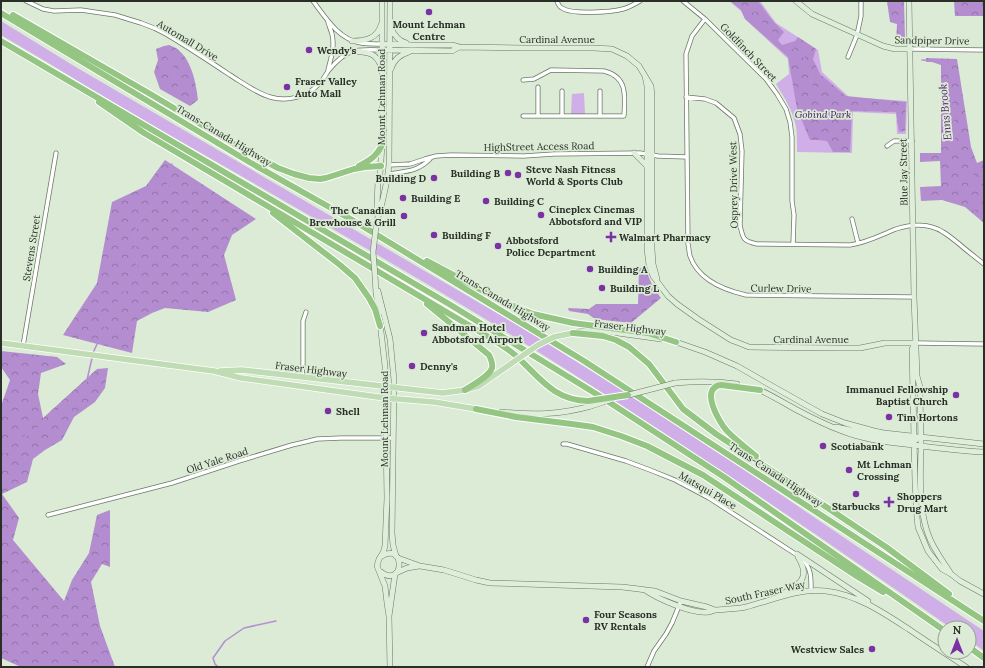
<svg xmlns="http://www.w3.org/2000/svg" width="985" height="668" font-family="Lora,serif">
	<style>
		.green { fill: #d0afe8 }
		.forest { fill: url(#forest-crowns) }
		.lines { fill: none; stroke-linecap: round; stroke-linejoin: round }
		.stream { stroke: #b58ed1; stroke-width: 1.5 }
		.street-casing { stroke: #6b7966; stroke-width: 5 }
		.secondary-casing { stroke: #6b7966; stroke-width: 6 }
		.primary-casing { stroke: #fff; stroke-width: 7 }
		.highway-casing { stroke: #fff; stroke-width: 8 }
		.street { stroke: #fff; stroke-width: 3.5 }
		.secondary { stroke: #dfeeda; stroke-width: 5 }
		.primary { stroke: #bfdcb4; stroke-width: 5.5 }
		.highway { stroke: #95c582; stroke-width: 6 }
		.secondary-bridge-casing { stroke: #6b7966; stroke-width: 6; stroke-linecap: butt }
		.primary-bridge-casing { stroke: #fff; stroke-width: 7; stroke-linecap: butt }
		.highway-bridge-casing { stroke: #fff; stroke-width: 8; stroke-linecap: butt }
		.secondary-bridge { stroke: #dfeeda; stroke-width: 5 }
		.primary-bridge { stroke: #bfdcb4; stroke-width: 5.5 }
		.highway-bridge { stroke: #95c582; stroke-width: 6 }
		.poi-dot { fill: #7a31a4; stroke: #dbebd5; stroke-width: 1.5 }
		.labels { text-anchor: middle; stroke-width: 3.5; stroke-linejoin: round; paint-order: stroke }
		.poi-label { font-size: 10px; font-weight: bold; fill: #292f27; stroke: #dbebd5; text-anchor: start }
		.street-label { font-size: 10px; fill: #292f27; stroke: #dbebd5 }
		.park-label { font-size: 10px; font-style: italic; fill: #481564; stroke: #dbebd5 }
		.water-label { font-size: 11px; font-style: italic; fill: #552372; stroke: #dbebd5 }
	</style>
	<defs>
		<pattern id="forest-crowns" width="20" height="18" patternUnits="userSpaceOnUse"><rect width="20" height="18" fill="#b48dd0"/><path d="M2 6a3 3 0 1 1 6 0M12 15a3 3 0 1 1 6 0" fill="none" stroke="#9274a9"/></pattern>
	</defs>
	<rect width="100%" height="100%" fill="#dbebd5"/>
	<path class="green" d="M 729,1 L 760,1 L 776,23 L 818,50 L 822,72 L 849,97 L 907,101 L 906,134 L 897,134 L 896,114 L 853,112 L 852,153 L 797,152 C 797,144 797,135 796,127 C 793,111 784,97 776,84 L 789,74 L 788,59 L 745,19 L 741,11 Z
		M 1,21 L 74,66 L 531,333 L 623,391 L 746,471 L 852,543 L 984,631 L 984,651 L 969,640 L 969,628 L 951,628 C 799,522 645,417 487,320 C 386,259 283,200 180,141 C 120,107 61,70 1,35 Z
		M 584,93 L 585,114 L 571,114 L 572,94 Z"/>
	<path class="forest" d="M 730,1 L 758,1 L 773,21 L 784,32 L 778,40 L 782,45 L 795,41 L 798,37 L 816,49 L 813,59 L 820,74 L 846,96 L 906,102 L 905,131 L 899,132 L 896,112 L 852,111 L 850,152 L 833,152 L 827,141 L 817,140 L 810,140 L 797,109 L 788,57 L 745,19 L 741,10 Z
		M 887,1 L 904,1 L 905,40 L 896,43 L 897,24 L 890,22 Z
		M 954,1 L 984,1 L 984,16 L 955,16 Z
		M 169,45 C 190,51 196,81 198,100 L 190,106 L 160,89 L 154,72 L 158,60 L 156,49 L 164,46 Z
		M 926,58 L 957,59 L 971,147 L 977,163 L 984,160 L 984,181 L 983,184 L 984,191 L 984,223 L 965,207 L 942,200 L 921,201 L 920,187 L 941,186 L 940,161 L 920,162 L 920,153 L 941,153 L 941,65 L 932,62 L 926,62 Z
		M 165,160 L 256,219 L 232,235 L 224,255 L 236,300 L 208,312 L 165,308 L 152,313 L 137,321 L 132,353 L 63,335 L 97,283 L 112,202 L 146,186 Z
		M 639,268 L 645,268 L 653,287 L 661,298 L 631,323 L 595,319 L 588,314 L 569,311 L 568,308 L 589,309 L 596,304 L 638,304 Z
		M 1,351 L 57,357 L 66,364 L 41,373 L 38,394 L 43,418 L 97,369 L 108,368 L 105,388 L 95,402 L 74,417 L 62,440 L 45,450 L 33,459 L 27,482 L 2,494 L 19,518 L 13,540 L 64,601 L 72,580 L 89,553 L 97,515 L 110,510 L 110,567 L 102,564 L 91,582 L 100,626 L 115,667 L 21,667 L 1,658 L 1,406 L 10,380 L 1,367 Z"/>
	<g class="lines">
		<path class="stream" d="M 899,1 L 901,9 L 902,40
			M 754,12 L 764,26 L 776,35
			M 790,46 L 804,57 L 810,69 L 812,87 L 822,101 L 833,109
			M 162,49 L 169,59 L 179,85 L 175,95
			M 922,60 L 938,61 L 949,65 L 955,145 C 965,153 973,164 973,178 C 973,185 969,198 968,206 L 979,214 L 984,220
			M 93,353 L 108,320 L 137,270 L 135,235 L 138,221 L 165,193 L 170,177 L 172,164
			M 1,458 L 12,444 L 43,425 L 64,405 L 79,394 L 87,380 L 92,358
			M 1,588 L 5,592 L 27,609 L 42,640 L 48,647 L 74,663 L 77,667
			M 218,667 L 215,664 L 213,658 L 225,641 L 244,628 L 276,621"/>
		<g class="street-casing">
			<path id="street" d="M 26,1 L 43,9 L 54,11 L 81,10 L 115,15 L 141,23 L 154,28 L 166,34 C 188,47 209,61 230,75 C 243,83 256,93 270,97 C 287,102 306,97 318,85 C 323,81 325,75 329,70 C 347,48 356,49 382,50
				M 313,1 C 325,17 339,40 361,43 C 368,44 375,44 382,44
				M 557,1 C 558,4 559,7 562,8 C 572,15 612,12 623,9 C 630,7 635,4 640,1
				M 683,1 L 705,19 L 766,79 L 777,94 L 786,109 L 790,122 L 792,137 L 792,201 L 794,215 L 793,244
				M 705,19 L 692,36 L 686,54 L 688,244 C 689,248 689,253 690,256 C 698,280 724,290 746,295 L 914,297
				M 328,22 C 329,26 331,30 332,34 C 335,47 331,58 328,70
				M 911,49 L 984,50
				M 848,57 L 857,35 L 861,16 L 861,1
				M 523,80 L 534,79 L 551,70 L 604,71 C 628,77 625,96 624,116 L 523,116
				M 538,87 L 538,116
				M 562,91 L 562,116
				M 600,91 L 600,116
				M 686,97 L 705,99 L 716,103 L 734,118 L 740,134 L 742,151 L 740,225 C 743,239 743,241 757,244 L 850,245 C 866,243 881,235 896,229 C 911,224 929,223 943,232 C 948,235 953,239 958,243 C 966,250 975,257 984,264
				M 887,146 L 894,141 L 912,141
				M 389,165 L 410,164 L 425,159 L 436,156 L 451,155 L 524,156 L 554,154 L 640,153 L 658,156 L 687,157
				M 389,174 C 406,171 417,172 430,159
				M 852,219 L 858,243
				M 916,343 L 984,344
				M 23,346 L 56,153
				M 302,377 L 303,363 L 303,321 L 306,312
				M 563,444 L 567,444 L 626,461 L 650,470 L 675,480 L 709,498 L 797,555
				M 48,515 L 172,483 L 239,461 L 292,445 L 309,441 L 317,439 L 341,438 L 393,438
				M 803,560 C 812,569 811,580 811,591
				M 647,667 L 654,651 L 666,634 L 672,623 L 681,601"/>
		</g>
		<g class="secondary-casing">
			<path id="secondary" d="M 796,1 L 812,14 L 883,46 L 895,49 L 911,49
				M 909,1 L 914,297 L 917,376 L 920,387 C 920,408 921,428 921,449 C 920,476 919,509 928,534 C 933,549 943,561 951,574
				M 391,28 C 394,35 399,41 406,43
				M 352,41 C 365,41 377,39 381,25
				M 382,44 L 413,45 L 452,45 L 459,47 L 523,48 L 594,48 L 612,49 L 627,56 L 639,66 L 651,86 L 652,96 L 652,249 L 653,264 L 657,279
				M 387,50 L 452,51 L 459,47
				M 352,51 C 366,52 377,52 381,67
				M 391,69 C 394,59 400,55 409,52
				M 645,76 L 647,86 L 647,249 L 649,265 L 653,276 L 668,296 L 677,304 L 698,319 L 731,340 L 739,343 L 749,347 L 838,348 L 860,348 L 885,343 L 916,343
				M 634,153 L 647,166
				M 377,213 L 377,204 L 378,182 L 380,174 L 382,145 L 382,1
				M 376,227 C 377,218 380,211 382,203 C 385,190 388,178 389,165 L 390,1
				M 375,275 L 376,293 L 379,313
				M 378,291 L 390,339 L 394,380 L 392,533 L 393,545 L 396,556
				M 380,323 L 385,366 L 387,498 L 385,546 L 383,553 L 379,559 L 377,566 L 385,586 L 387,603 L 389,616
				M 578,332 L 596,330 L 661,339
				M 673,341 L 705,352 L 737,366 L 765,382 L 822,414 L 845,423 L 874,431 L 884,433 L 984,444
				M 916,343 L 912,349 L 915,482 L 917,517 L 918,527 L 928,551 L 942,569 L 951,574 L 960,581 L 984,594
				M 675,383 C 696,381 716,381 737,384
				M 757,389 C 770,394 782,402 795,409 C 810,417 826,425 842,431 C 864,440 890,443 914,445 C 937,448 961,451 984,452
				M 501,412 C 534,415 559,415 591,406
				M 836,427 L 884,437 L 901,439 L 916,440
				M 797,554 L 868,601
				M 398,558 L 420,566 L 444,570 L 476,580 L 490,583 L 622,587 L 639,589 L 645,590 L 655,591 L 681,601 L 707,607 L 715,610
				M 381,572 C 404,589 406,542 382,556
				M 396,573 L 407,568 L 419,566
				M 645,590 C 658,599 692,614 708,612 C 711,612 713,610 716,610 C 727,609 736,609 746,607 C 773,600 798,588 826,591 C 858,595 884,613 910,630 C 929,643 948,655 966,667
				M 782,594 C 800,584 811,578 798,557
				M 390,667 L 389,616 L 395,574"/>
		</g>
		<g class="primary-casing">
			<path id="primary" d="M 554,337 L 573,333
				M 1,343 L 214,371 L 241,378 L 385,398 L 434,402 L 476,409
				M 220,371 L 242,370 L 443,393 L 465,390 L 479,386 L 512,363"/>
		</g>
		<g class="highway-casing">
			<path id="highway" d="M 1,13 L 251,163 L 354,221 L 584,361 L 984,621
				M 13,15 L 152,95 L 234,144 L 278,168 L 294,174 L 309,178 L 320,179 L 326,178 L 354,169 L 365,167 L 381,166
				M 1,41 L 449,304 L 598,395 L 724,477 L 945,631
				M 99,102 L 144,133 L 492,339 C 500,344 508,349 515,355 C 539,376 552,400 588,401
				M 359,166 C 370,160 376,157 382,145
				M 273,213 L 340,265 L 355,278 L 369,298 L 375,309 L 380,326
				M 427,261 L 506,303 L 533,314 L 573,323 L 648,333 L 676,342
				M 427,304 L 489,355 C 491,359 493,363 492,368 C 489,377 472,385 465,390
				M 573,333 L 603,336 L 616,340 L 629,347 L 649,364 L 677,401 L 683,409 L 691,415 L 716,434 L 789,482 L 886,547 L 949,594
				M 476,409 L 516,417 L 572,424 L 593,427 L 621,436 L 647,446 L 703,475 L 858,577 L 883,592
				M 756,456 C 746,448 736,440 727,431 C 719,422 699,388 721,385 L 760,390
				M 969,647 L 984,658"/>
		</g>
		<use href="#street" class="street"/>
		<use href="#secondary" class="secondary"/>
		<use href="#primary" class="primary"/>
		<use href="#highway" class="highway"/>
		<g class="secondary-bridge-casing">
			<path id="secondary-bridge" d="M 375,275 L 373,252 L 376,227
				M 625,396 L 675,383
				M 591,406 L 613,399"/>
		</g>
		<g class="primary-bridge-casing">
			<path id="primary-bridge" d="M 512,363 L 538,345 L 554,337"/>
		</g>
		<g class="highway-bridge-casing">
			<path id="highway-bridge" d="M 588,401 L 628,395"/>
		</g>
		<use href="#secondary-bridge" class="secondary-bridge"/>
		<use href="#primary-bridge" class="primary-bridge"/>
		<use href="#highway-bridge" class="highway-bridge"/>
	</g>
	<g class="poi-dot">
		<circle cx="429" cy="12" r="4"/>
		<circle cx="309" cy="50" r="4"/>
		<circle cx="287" cy="87" r="4"/>
		<circle cx="508" cy="173" r="4"/>
		<circle cx="518" cy="175" r="4"/>
		<circle cx="434" cy="178" r="4"/>
		<circle cx="403" cy="198" r="4"/>
		<circle cx="486" cy="201" r="4"/>
		<circle cx="541" cy="215" r="4"/>
		<circle cx="404" cy="216" r="4"/>
		<circle cx="434" cy="235" r="4"/>
		<path d="M609 231h4v4h4v4h-4v4h-4v-4h-4v-4h4z"/>
		<circle cx="498" cy="246" r="4"/>
		<circle cx="590" cy="269" r="4"/>
		<circle cx="602" cy="288" r="4"/>
		<circle cx="424" cy="333" r="4"/>
		<circle cx="412" cy="366" r="4"/>
		<circle cx="956" cy="395" r="4"/>
		<circle cx="328" cy="411" r="4"/>
		<circle cx="889" cy="417" r="4"/>
		<circle cx="823" cy="446" r="4"/>
		<circle cx="849" cy="470" r="4"/>
		<circle cx="856" cy="494" r="4"/>
		<path d="M887 496h4v4h4v4h-4v4h-4v-4h-4v-4h4z"/>
		<circle cx="586" cy="620" r="4"/>
		<circle cx="872" cy="649" r="4"/>
	</g>
	<g class="labels">
		<g class="poi-label">
			<text x="429" y="28" text-anchor="middle">Mount Lehman<tspan x="429" dy="12">Centre</tspan></text>
			<text x="317" y="54">Wendy's</text>
			<text x="295" y="85">Fraser Valley<tspan x="295" dy="12">Auto Mall</tspan></text>
			<text x="526" y="173">Steve Nash Fitness<tspan x="526" dy="12">World &amp; Sports Club</tspan></text>
			<text x="500" y="177" text-anchor="end">Building B</text>
			<text x="426" y="182" text-anchor="end">Building D</text>
			<text x="411" y="202">Building E</text>
			<text x="494" y="205">Building C</text>
			<text x="549" y="213">Cineplex Cinemas<tspan x="549" dy="12">Abbotsford and VIP</tspan></text>
			<text x="396" y="214" text-anchor="end">The Canadian<tspan x="396" dy="12">Brewhouse &amp; Grill</tspan></text>
			<text x="442" y="239">Building F</text>
			<text x="619" y="241">Walmart Pharmacy</text>
			<text x="506" y="244">Abbotsford<tspan x="506" dy="12">Police Department</tspan></text>
			<text x="598" y="273">Building A</text>
			<text x="610" y="292">Building L</text>
			<text x="432" y="331">Sandman Hotel<tspan x="432" dy="12">Abbotsford Airport</tspan></text>
			<text x="420" y="370">Denny's</text>
			<text x="948" y="393" text-anchor="end">Immanuel Fellowship<tspan x="948" dy="12">Baptist Church</tspan></text>
			<text x="336" y="415">Shell</text>
			<text x="897" y="421">Tim Hortons</text>
			<text x="831" y="450">Scotiabank</text>
			<text x="857" y="468">Mt Lehman<tspan x="857" dy="12">Crossing</tspan></text>
			<text x="897" y="500">Shoppers<tspan x="897" dy="12">Drug Mart</tspan></text>
			<text x="856" y="510" text-anchor="middle">Starbucks</text>
			<text x="594" y="618">Four Seasons<tspan x="594" dy="12">RV Rentals</tspan></text>
			<text x="864" y="653" text-anchor="end">Westview Sales</text>
		</g>
		<g class="street-label">
			<text x="557" y="43">Cardinal Avenue</text>
			<text transform="translate(188 40) rotate(31)" y="4">Automall Drive</text>
			<text transform="translate(932 40) rotate(1)" y="4">Sandpiper Drive</text>
			<text transform="translate(749 52) rotate(46)" y="4">Goldfinch Street</text>
			<text transform="translate(381 97) rotate(-90)" y="4">Mount Lehman Road</text>
			<text transform="translate(224 135) rotate(31)" y="4">Trans-Canada Highway</text>
			<text transform="translate(539 146) rotate(-1)" y="4">HighStreet Access Road</text>
			<text transform="translate(903 172) rotate(-91)" y="4">Blue Jay Street</text>
			<text transform="translate(733 185) rotate(-91)" y="4">Osprey Drive West</text>
			<text transform="translate(31 248) rotate(-81)" y="4">Stevens Street</text>
			<text transform="translate(781 288) rotate(1)" y="4">Curlew Drive</text>
			<text transform="translate(503 300) rotate(31)" y="4">Trans-Canada Highway</text>
			<text transform="translate(630 327) rotate(7)" y="4">Fraser Highway</text>
			<text x="811" y="343">Cardinal Avenue</text>
			<text transform="translate(311 369) rotate(7)" y="4">Fraser Highway</text>
			<text transform="translate(384 419) rotate(-90)" y="4">Mount Lehman Road</text>
			<text transform="translate(217 460) rotate(-18)" y="4">Old Yale Road</text>
			<text transform="translate(776 474) rotate(33)" y="4">Trans-Canada Highway</text>
			<text transform="translate(708 490) rotate(30)" y="4">Matsqui Place</text>
			<text transform="translate(765 592) rotate(-12)" y="4">South Fraser Way</text>
		</g>
		<g class="park-label">
			<text x="823" y="118">Gobind Park</text>
		</g>
		<g class="water-label">
			<text transform="translate(945 112) rotate(-95)" y="4">Enns Brook</text>
		</g>
	</g>
	<rect width="985" height="668" fill="none" stroke="#292f27" stroke-width="4"/>
	<g transform="translate(957 640)"><circle r="19" fill="#dbebd5" stroke="#94a08f"/>
	<path d="M0-3L7 15L0 10L-7 15Z" fill="#7a31a4"/>
	<text y="-6" font-size="11" font-weight="bold" text-anchor="middle" fill="#292f27">N</text>
	</g>
</svg>
